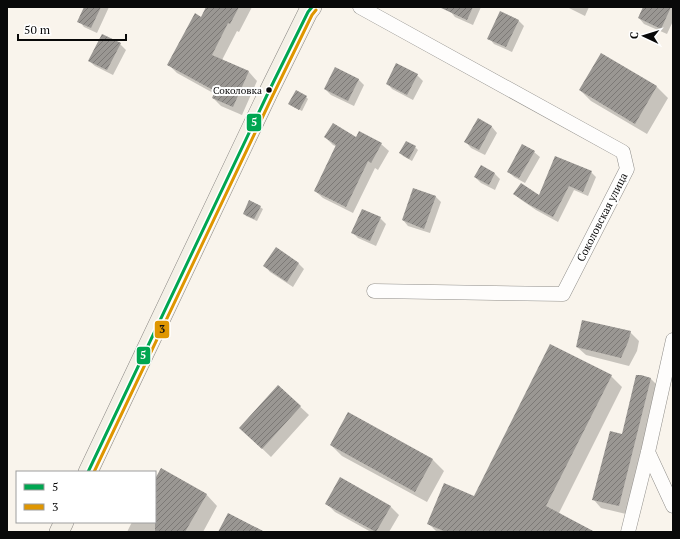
<svg xmlns="http://www.w3.org/2000/svg" width="680" height="539" font-family="'PT Serif',serif">
	<style>
		.shadow { fill: #0003 }
		.building { fill: url(#building-hatch) }
		.lines { fill: none; stroke-linecap: round; stroke-linejoin: round }
		.street-casing { stroke: #918f8b; stroke-width: 15 }
		.secondary-casing { stroke: #888582; stroke-width: 20 }
		.street { stroke: #fefdfc; stroke-width: 14 }
		.secondary { stroke: #f4f0e7; stroke-width: 19 }
		.bus-1-casing { stroke: #fff; stroke-width: 6 }
		.bus-2-casing { stroke: #fff; stroke-width: 6 }
		.bus-1 { stroke: #00a651; stroke-width: 3 }
		.bus-2 { stroke: #df9601; stroke-width: 3 }
		.bus-dot { fill: #090909; stroke: #fff; stroke-width: 1.5 }
		.labels { text-anchor: middle; stroke-width: 4; stroke-linejoin: round; paint-order: stroke }
		.bus-label { font-size: 10px; fill: #090909; stroke: #fff; text-anchor: end }
		.street-label { font-size: 11px; fill: #090909; stroke: #fff }
		.line-badge { stroke: #fff; stroke-width: 1.5 }
		.badge-label { font-size: 11px; text-anchor: middle; font-weight: bold; fill: #fff }
		.pale-badge-label { font-size: 11px; text-anchor: middle; font-weight: bold; fill: #111 }
	</style>
	<defs>
		<pattern id="building-hatch" width="6" height="6" patternUnits="userSpaceOnUse"><rect width="6" height="6" fill="#9a9793"/><path d="M-1 1l2-2M0 6l6-6M5 7l2-2" fill="none" stroke="#7c7976"/></pattern>
	</defs>
	<rect width="100%" height="100%" fill="#f9f4ec"/>
	<path class="shadow" d="M 85,7 L 109,7 L 97,33 L 84,27 L 79,21 Z
		M 207,7 L 252,7 L 239,32 L 237,31 L 222,60 L 249,72 L 257,81 L 242,115 L 221,106 L 213,98 L 215,94 L 177,73 L 168,64 L 202,18 Z
		M 451,7 L 481,7 L 473,25 L 455,17 L 450,11 Z
		M 567,7 L 589,7 L 585,16 Z
		M 644,7 L 673,7 L 673,21 L 667,34 L 644,24 L 639,18 Z
		M 518,20 L 524,26 L 512,52 L 494,44 L 489,38 Z
		M 120,44 L 126,50 L 113,75 L 95,66 L 89,61 Z
		M 601,54 L 657,87 L 668,98 L 647,134 L 591,101 L 580,90 Z
		M 417,75 L 423,81 L 413,100 L 392,89 L 387,83 Z
		M 358,79 L 364,85 L 354,106 L 331,95 L 325,89 Z
		M 306,97 L 308,99 L 302,111 L 292,106 Z
		M 478,120 L 492,127 L 497,133 L 485,155 L 471,148 L 466,142 Z
		M 325,137 L 356,138 L 381,144 L 389,151 L 378,170 L 375,168 L 353,213 L 323,198 L 315,191 L 337,147 L 333,145 Z
		M 415,147 L 418,150 L 412,161 L 403,156 L 401,153 Z
		M 534,152 L 540,157 L 525,183 L 514,177 L 508,171 Z
		M 481,166 L 495,174 L 500,179 L 495,190 L 481,183 L 475,177 Z
		M 591,172 L 596,177 L 588,196 L 574,190 L 558,222 L 536,210 L 520,199 L 515,194 L 539,197 Z
		M 435,196 L 441,202 L 430,233 L 408,226 L 403,220 Z
		M 260,207 L 263,209 L 257,221 L 246,216 L 244,213 Z
		M 380,218 L 386,224 L 376,246 L 358,238 L 352,232 Z
		M 276,249 L 299,264 L 304,269 L 293,287 L 270,272 L 265,266 Z
		M 630,332 L 639,341 L 637,351 L 629,366 L 586,355 L 577,347 Z
		M 611,376 L 622,387 L 559,513 L 592,532 L 437,532 L 428,523 L 474,497 Z
		M 641,376 L 651,379 L 659,387 L 626,514 L 601,508 L 594,500 L 623,435 Z
		M 278,386 L 309,415 L 271,457 L 249,436 Z
		M 348,414 L 433,460 L 444,471 L 427,502 L 342,456 L 331,445 Z
		M 155,481 L 206,494 L 217,506 L 203,532 L 127,532 L 132,522 L 155,522 Z
		M 326,503 L 390,506 L 399,515 L 389,532 L 371,532 L 335,512 Z"/>
	<path class="building" d="M 84,7 L 101,7 L 91,28 L 77,22 Z
		M 206,7 L 239,7 L 230,24 L 228,23 L 212,55 L 249,71 L 233,107 L 212,98 L 215,91 L 167,65 L 195,13 L 201,17 Z
		M 439,7 L 473,7 L 467,20 Z
		M 643,7 L 671,7 L 661,29 L 638,18 Z
		M 500,11 L 519,20 L 506,47 L 487,39 Z
		M 102,34 L 121,43 L 107,70 L 88,61 Z
		M 601,53 L 657,86 L 635,124 L 579,90 Z
		M 396,63 L 418,74 L 407,95 L 386,84 Z
		M 335,67 L 359,79 L 348,101 L 324,89 Z
		M 296,90 L 307,96 L 299,110 L 288,104 Z
		M 478,118 L 492,126 L 479,150 L 464,142 Z
		M 333,123 L 356,137 L 359,131 L 382,143 L 371,163 L 368,161 L 346,207 L 314,191 L 336,145 L 324,137 Z
		M 406,141 L 416,146 L 409,159 L 399,153 Z
		M 522,144 L 535,151 L 519,178 L 507,172 Z
		M 555,156 L 592,171 L 583,192 L 569,186 L 553,217 L 530,205 L 513,194 L 521,183 L 539,195 Z
		M 481,165 L 495,173 L 489,185 L 474,177 Z
		M 413,188 L 436,196 L 424,229 L 402,220 Z
		M 249,200 L 261,206 L 254,219 L 243,214 Z
		M 362,209 L 381,217 L 370,241 L 351,233 Z
		M 276,247 L 299,263 L 287,282 L 263,266 Z
		M 582,320 L 631,331 L 628,342 L 621,358 L 576,347 Z
		M 550,344 L 612,375 L 546,506 L 595,532 L 446,532 L 427,524 L 444,483 L 474,496 Z
		M 636,375 L 641,375 L 651,378 L 619,506 L 592,500 L 610,431 L 622,434 Z
		M 278,385 L 301,406 L 262,449 L 239,428 Z
		M 348,412 L 433,459 L 415,492 L 330,445 Z
		M 161,468 L 207,494 L 185,532 L 155,532 L 155,479 Z
		M 340,477 L 391,506 L 376,532 L 325,504 Z
		M 228,513 L 265,532 L 218,532 Z"/>
	<g class="lines">
		<g class="street-casing">
			<path id="street" d="M 360,7 L 623,152 L 627,169 L 563,294 L 374,291
				M 648,452 L 673,506
				M 628,532 L 648,452 L 673,340"/>
		</g>
		<g class="secondary-casing">
			<path id="secondary" d="M 88,472 L 268,93 L 308,12 L 312,7
				M 59,532 L 64,522"/>
		</g>
		<use href="#street" class="street"/>
		<use href="#secondary" class="secondary"/>
		<g class="bus-1-casing">
			<path id="bus-1" d="M 88,472 L 268,93 L 308,12 L 312,7"/>
		</g>
		<g class="bus-2-casing">
			<path id="bus-2" d="M 94,472 L 273,95 L 312,15 L 316,10"/>
		</g>
		<use href="#bus-1" class="bus-1"/>
		<use href="#bus-2" class="bus-2"/>
	</g>
	<circle class="bus-dot" cx="269" cy="90" r="3.5"/>
	<g class="labels">
		<g class="bus-label">
			<text x="262" y="94">Соколовка</text>
		</g>
		<g class="street-label">
			<text transform="translate(602 217) rotate(-63)" y="4">Соколовская улица</text>
		</g>
	</g>
	<g class="line-badge">
		<rect x="246" y="113" width="16" height="19" rx="4" fill="#00a651"/>
		<rect x="154" y="320" width="16" height="19" rx="4" fill="#df9601"/>
		<rect x="136" y="346" width="15" height="19" rx="4" fill="#00a651"/>
	</g>
	<g class="badge-label">
		<text x="254" y="126">5</text>
		<text x="143" y="359">5</text>
	</g>
	<g class="pale-badge-label">
		<text x="162" y="333">3</text>
	</g>
	<rect width="680" height="539" fill="none" stroke="#090909" stroke-width="16"/>
	<rect x="16" y="471" width="140" height="52" fill="#ffffff" stroke="#9d9d9d"/>
	<rect x="24" y="484" width="20" height="6" fill="#00a651" stroke="#9d9d9d"/>
	<text x="52" y="491" font-size="12" fill="#090909">5</text>
	<rect x="24" y="504" width="20" height="6" fill="#df9601" stroke="#9d9d9d"/>
	<text x="52" y="511" font-size="12" fill="#090909">3</text>
	<g transform="translate(644 36) rotate(274)" stroke="#ffffff" stroke-width="3" paint-order="stroke">
	<path d="M0-3L7 15L0 10L-7 15Z" fill="#090909"/>
	<text y="-6" font-size="11" font-weight="bold" text-anchor="middle" fill="#090909">С</text>
	</g>
	<path d="M18 34v6h108v-6" fill="none" stroke="#090909" stroke-width="2"/>
	<text x="24" y="34" font-size="12" fill="#090909" stroke="#ffffff" stroke-width="3" paint-order="stroke">50 m</text>
</svg>
